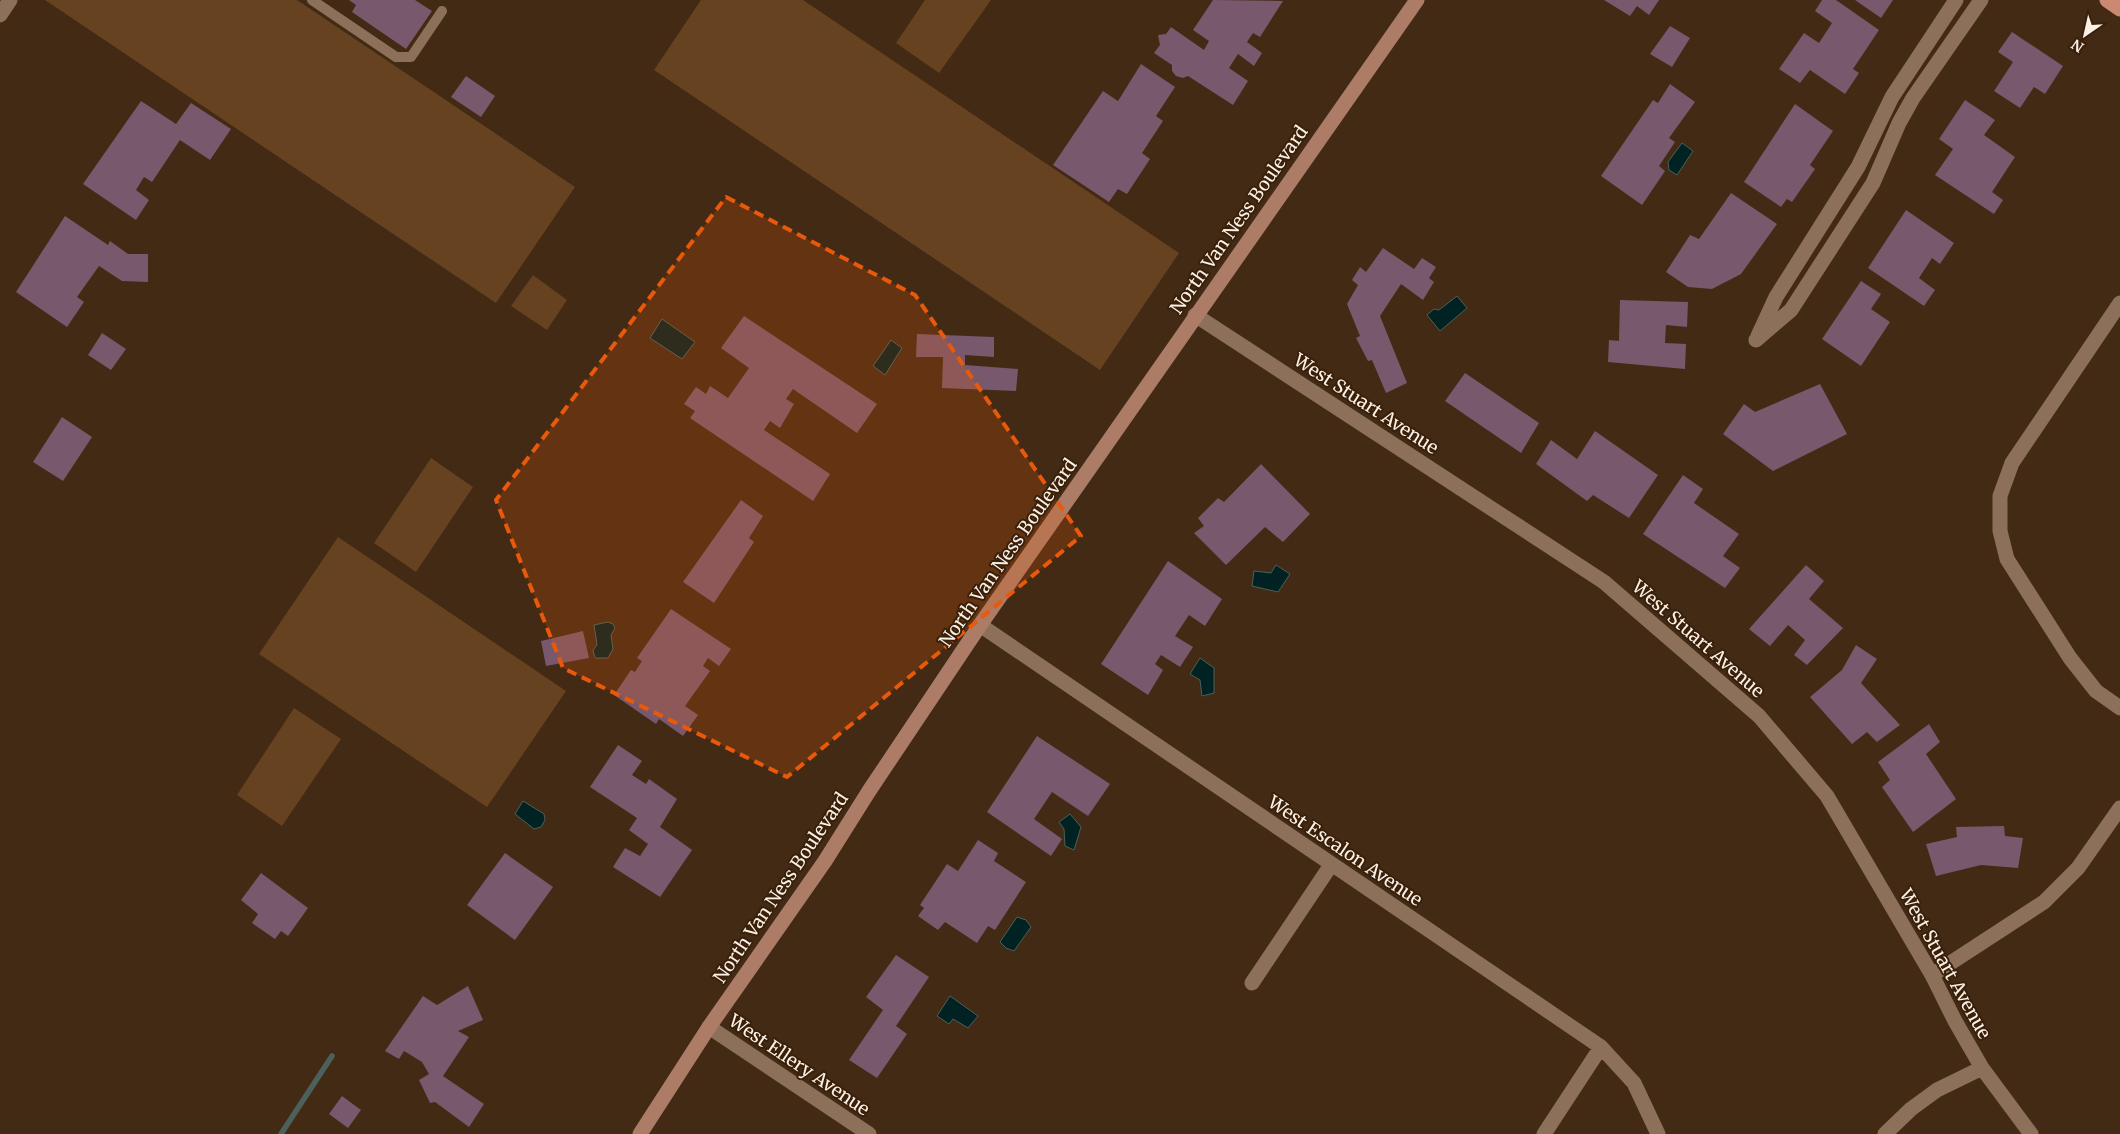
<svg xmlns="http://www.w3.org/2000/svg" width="2120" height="1134" font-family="Merriweather,serif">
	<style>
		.green { fill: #664220 }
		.water { fill: #022; stroke: #4c605c }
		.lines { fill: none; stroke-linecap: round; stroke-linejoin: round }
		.stream { stroke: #4c605c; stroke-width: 5.5 }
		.building { fill: #78586c }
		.lane { stroke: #8d7059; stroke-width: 10 }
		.street { stroke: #8d7059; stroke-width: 15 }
		.secondary { stroke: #ac7c66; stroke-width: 15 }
		.primary { stroke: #cb8873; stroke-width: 15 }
		.marked { fill: #e8590c; fill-opacity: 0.2; stroke: #e8590c; stroke-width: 4; stroke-dasharray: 10 6; stroke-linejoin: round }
		.labels { text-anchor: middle; stroke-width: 4; stroke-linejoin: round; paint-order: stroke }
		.street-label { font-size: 18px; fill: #fdf0e5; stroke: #38200a }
	</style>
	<rect width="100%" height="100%" fill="#432a14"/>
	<path class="green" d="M 45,0 L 297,0 L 575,187 L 496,303 Z
		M 701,0 L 803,0 L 1179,253 L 1100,370 L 654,70 Z
		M 925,0 L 991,0 L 939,73 L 896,43 Z
		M 533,275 L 567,300 L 547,330 L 511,306 Z
		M 431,458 L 473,487 L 416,572 L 374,543 Z
		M 338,537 L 566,691 L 487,807 L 259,654 Z
		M 294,708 L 341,739 L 282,826 L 237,795 Z"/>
	<path class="water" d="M 1682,143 L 1693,151 L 1677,175 L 1669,170 L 1668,162 Z
		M 1457,296 L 1467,308 L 1440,331 L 1427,315 L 1434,309 L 1439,310 Z
		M 662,319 L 695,342 L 682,359 L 650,338 Z
		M 891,340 L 902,348 L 885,375 L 873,366 Z
		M 1276,565 L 1290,574 L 1278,592 L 1252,586 L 1254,571 L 1271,573 Z
		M 608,622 L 613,624 L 615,628 L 611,635 L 613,649 L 608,658 L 595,658 L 593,650 L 597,645 L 594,625 Z
		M 1200,658 L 1214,668 L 1214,693 L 1202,696 L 1200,680 L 1190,674 Z
		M 523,801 L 544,814 L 545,820 L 541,827 L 534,829 L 515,814 Z
		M 1070,814 L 1081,827 L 1074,850 L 1065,846 L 1064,829 L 1059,822 Z
		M 1017,917 L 1026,920 L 1031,927 L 1014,951 L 1006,948 L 1000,942 Z
		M 950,996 L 978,1016 L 968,1028 L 953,1019 L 949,1024 L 937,1016 Z"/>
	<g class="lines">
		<path class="stream" d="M 281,1134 L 332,1056"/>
	</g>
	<path class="building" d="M 349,0 L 415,0 L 432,11 L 406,49 L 352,12 L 356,5 Z
		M 1213,0 L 1283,1 L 1260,37 L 1253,33 L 1247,42 L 1262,53 L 1254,66 L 1238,54 L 1229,68 L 1248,81 L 1233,105 L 1188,76 L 1183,78 L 1176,76 L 1172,71 L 1172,65 L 1154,53 L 1160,45 L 1158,35 L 1166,34 L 1171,27 L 1204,50 L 1209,41 L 1193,30 Z
		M 1604,0 L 1659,0 L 1649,15 L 1637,6 L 1630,16 Z
		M 1822,0 L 1836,0 L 1879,30 L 1853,69 L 1859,73 L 1845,94 L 1810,70 L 1800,83 L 1779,69 L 1804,33 L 1819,43 L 1832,23 L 1815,11 Z
		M 1855,0 L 1893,0 L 1881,18 Z
		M 1670,26 L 1690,38 L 1672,67 L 1650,54 Z
		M 2012,32 L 2063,66 L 2045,94 L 2034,87 L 2020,108 L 1994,91 L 2013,62 L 1998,52 Z
		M 1141,64 L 1175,87 L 1156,116 L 1163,121 L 1142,153 L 1150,159 L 1127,194 L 1118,189 L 1109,202 L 1053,165 L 1103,91 L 1118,101 Z
		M 466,76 L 495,96 L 481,117 L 451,97 Z
		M 1670,84 L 1695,102 L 1669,138 L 1675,142 L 1659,166 L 1665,171 L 1642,205 L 1601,176 L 1653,100 L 1658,103 Z
		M 1965,100 L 1995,120 L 1984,135 L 2015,157 L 1992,192 L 2003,200 L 1994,214 L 1935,175 L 1953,149 L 1939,139 Z
		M 141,101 L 176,124 L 191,103 L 231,129 L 210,160 L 180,140 L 152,182 L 144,177 L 136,190 L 149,200 L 136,220 L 83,184 Z
		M 1795,104 L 1833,131 L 1810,165 L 1815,169 L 1792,202 L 1787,199 L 1781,207 L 1744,182 Z
		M 1731,193 L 1777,224 L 1741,274 L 1712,289 L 1688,287 L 1666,272 L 1690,235 L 1699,239 Z
		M 1906,210 L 1954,243 L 1940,264 L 1932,258 L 1919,278 L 1935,290 L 1924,306 L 1868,268 Z
		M 65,216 L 108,245 L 110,241 L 128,254 L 148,254 L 148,282 L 122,281 L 99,266 L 77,297 L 84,302 L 67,327 L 16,292 Z
		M 1383,248 L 1414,269 L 1422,258 L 1436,267 L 1429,278 L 1434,282 L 1423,300 L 1401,284 L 1380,316 L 1407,383 L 1386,393 L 1372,360 L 1368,361 L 1356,338 L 1360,336 L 1347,304 L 1358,285 L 1352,280 L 1360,267 L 1366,272 Z
		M 1861,281 L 1881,294 L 1871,309 L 1890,322 L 1861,366 L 1822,339 Z
		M 1620,300 L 1688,302 L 1687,327 L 1666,325 L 1665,343 L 1686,344 L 1685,369 L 1608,362 L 1609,340 L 1619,341 Z
		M 744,316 L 877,404 L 857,433 L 793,389 L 786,399 L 794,404 L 780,428 L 770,421 L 764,430 L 830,474 L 813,501 L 690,418 L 695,411 L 684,404 L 696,387 L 706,394 L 710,386 L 728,398 L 749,368 L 721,348 Z
		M 102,333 L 126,349 L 111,370 L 88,355 Z
		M 917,334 L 994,337 L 994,357 L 965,355 L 965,365 L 1018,369 L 1016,391 L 942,388 L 943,357 L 916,357 Z
		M 1465,373 L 1539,423 L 1521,453 L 1445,401 Z
		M 1820,384 L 1847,434 L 1773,471 L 1723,434 L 1744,404 L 1755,412 Z
		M 62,417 L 92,437 L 63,481 L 33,462 Z
		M 1595,431 L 1658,475 L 1629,518 L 1593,495 L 1587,501 L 1536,464 L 1551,440 L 1577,459 Z
		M 1261,464 L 1310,514 L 1283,542 L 1265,527 L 1226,565 L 1194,533 L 1204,526 L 1198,518 L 1218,498 L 1224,502 Z
		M 1683,475 L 1703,489 L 1694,503 L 1739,534 L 1723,556 L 1740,568 L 1725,588 L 1643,534 Z
		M 741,500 L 763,516 L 749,538 L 754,542 L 714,603 L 683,582 Z
		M 1168,561 L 1222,599 L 1205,626 L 1189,615 L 1175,636 L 1193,647 L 1180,667 L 1161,655 L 1155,664 L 1163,670 L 1148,695 L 1101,664 Z
		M 1806,565 L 1824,581 L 1809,599 L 1843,628 L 1807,665 L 1794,655 L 1805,640 L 1788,625 L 1770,646 L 1749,629 Z
		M 671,609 L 731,649 L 719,666 L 708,658 L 703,666 L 710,671 L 685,706 L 698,715 L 683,736 L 659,719 L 656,724 L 614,695 L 631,670 L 635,672 L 642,661 L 637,658 Z
		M 583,631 L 589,658 L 546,666 L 541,641 Z
		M 1856,645 L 1877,659 L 1861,683 L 1900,725 L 1877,742 L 1867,732 L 1852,744 L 1810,697 L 1842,670 Z
		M 1929,724 L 1940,742 L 1926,754 L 1956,799 L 1913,832 L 1882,787 L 1890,780 L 1878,762 Z
		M 1037,736 L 1110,784 L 1088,816 L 1052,792 L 1034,819 L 1062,839 L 1051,856 L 987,812 Z
		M 618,745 L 642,761 L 632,775 L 646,784 L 649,779 L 677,799 L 660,827 L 692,850 L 660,897 L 613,867 L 625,848 L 640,856 L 648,844 L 629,830 L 637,818 L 590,787 Z
		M 2004,826 L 2005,836 L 2023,838 L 2018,868 L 1981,865 L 1936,876 L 1926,844 L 1957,837 L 1956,827 Z
		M 978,840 L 998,853 L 994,861 L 1026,882 L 995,930 L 988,926 L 977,943 L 945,922 L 938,930 L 918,916 L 924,908 L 920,905 L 947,864 L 958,871 Z
		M 505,853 L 553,887 L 515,940 L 467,905 Z
		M 261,873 L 308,908 L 288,936 L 281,931 L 275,939 L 252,923 L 258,914 L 241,900 Z
		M 896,955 L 929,977 L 896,1026 L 907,1034 L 877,1078 L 849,1060 L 883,1010 L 866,997 Z
		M 468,986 L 483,1020 L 458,1031 L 469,1037 L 443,1076 L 484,1104 L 469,1127 L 435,1102 L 430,1103 L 419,1080 L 429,1074 L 422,1062 L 404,1051 L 399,1059 L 385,1051 L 423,996 L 437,1005 Z
		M 342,1096 L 361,1110 L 348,1128 L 329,1114 Z"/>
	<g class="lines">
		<path class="lane" d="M 312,0 L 396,57 L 411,57 L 442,11"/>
		<path class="street" d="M 0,15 L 10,0
			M 2120,303 L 2012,463 L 2000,496 L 2000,531 L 2007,559 L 2070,658 L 2096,691 L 2120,708
			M 1195,315 L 1604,582 L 1759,716 L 1827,796 L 1932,975 L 1955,1021 L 1982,1068 L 2031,1134
			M 1758,336 L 1776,297 L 1858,167 L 1892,97 L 1956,0
			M 1756,340 L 1791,310 L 1873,183 L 1899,123 L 1913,98 L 1981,0
			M 980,625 L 1601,1047 L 1634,1083 L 1658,1134
			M 1932,975 L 2044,902 L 2078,868 L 2120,808
			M 1252,983 L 1331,865
			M 709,1027 L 869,1134
			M 1544,1134 L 1601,1047
			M 1885,1134 L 1911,1109 L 1937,1090 L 1982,1068"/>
		<path class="secondary" d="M 640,1134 L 709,1027 L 825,861 L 869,791 L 980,625 L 1417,0"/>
		<path class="primary" d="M 2107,0 L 2120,9"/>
	</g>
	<path class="marked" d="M 726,197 L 915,295 L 1081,536 L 787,777 L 563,668 L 496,500 Z"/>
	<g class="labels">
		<g class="street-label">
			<text transform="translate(1239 220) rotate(-55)" y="6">North Van Ness Boulevard</text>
			<text transform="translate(1366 404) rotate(33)" y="6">West Stuart Avenue</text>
			<text transform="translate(1008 553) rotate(-55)" y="6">North Van Ness Boulevard</text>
			<text transform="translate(1698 639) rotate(41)" y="6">West Stuart Avenue</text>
			<text transform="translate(1345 851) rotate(34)" y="6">West Escalon Avenue</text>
			<text transform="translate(781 888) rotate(-56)" y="6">North Van Ness Boulevard</text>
			<text transform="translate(1945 964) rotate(61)" y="6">West Stuart Avenue</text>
			<text transform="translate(799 1065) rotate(34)" y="6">West Ellery Avenue</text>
		</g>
	</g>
	<g transform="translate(2085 35) rotate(214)" stroke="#38200a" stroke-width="4" paint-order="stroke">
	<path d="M0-4L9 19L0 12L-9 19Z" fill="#fdf0e5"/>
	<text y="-8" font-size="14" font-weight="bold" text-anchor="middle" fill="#fdf0e5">N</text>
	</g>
</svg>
